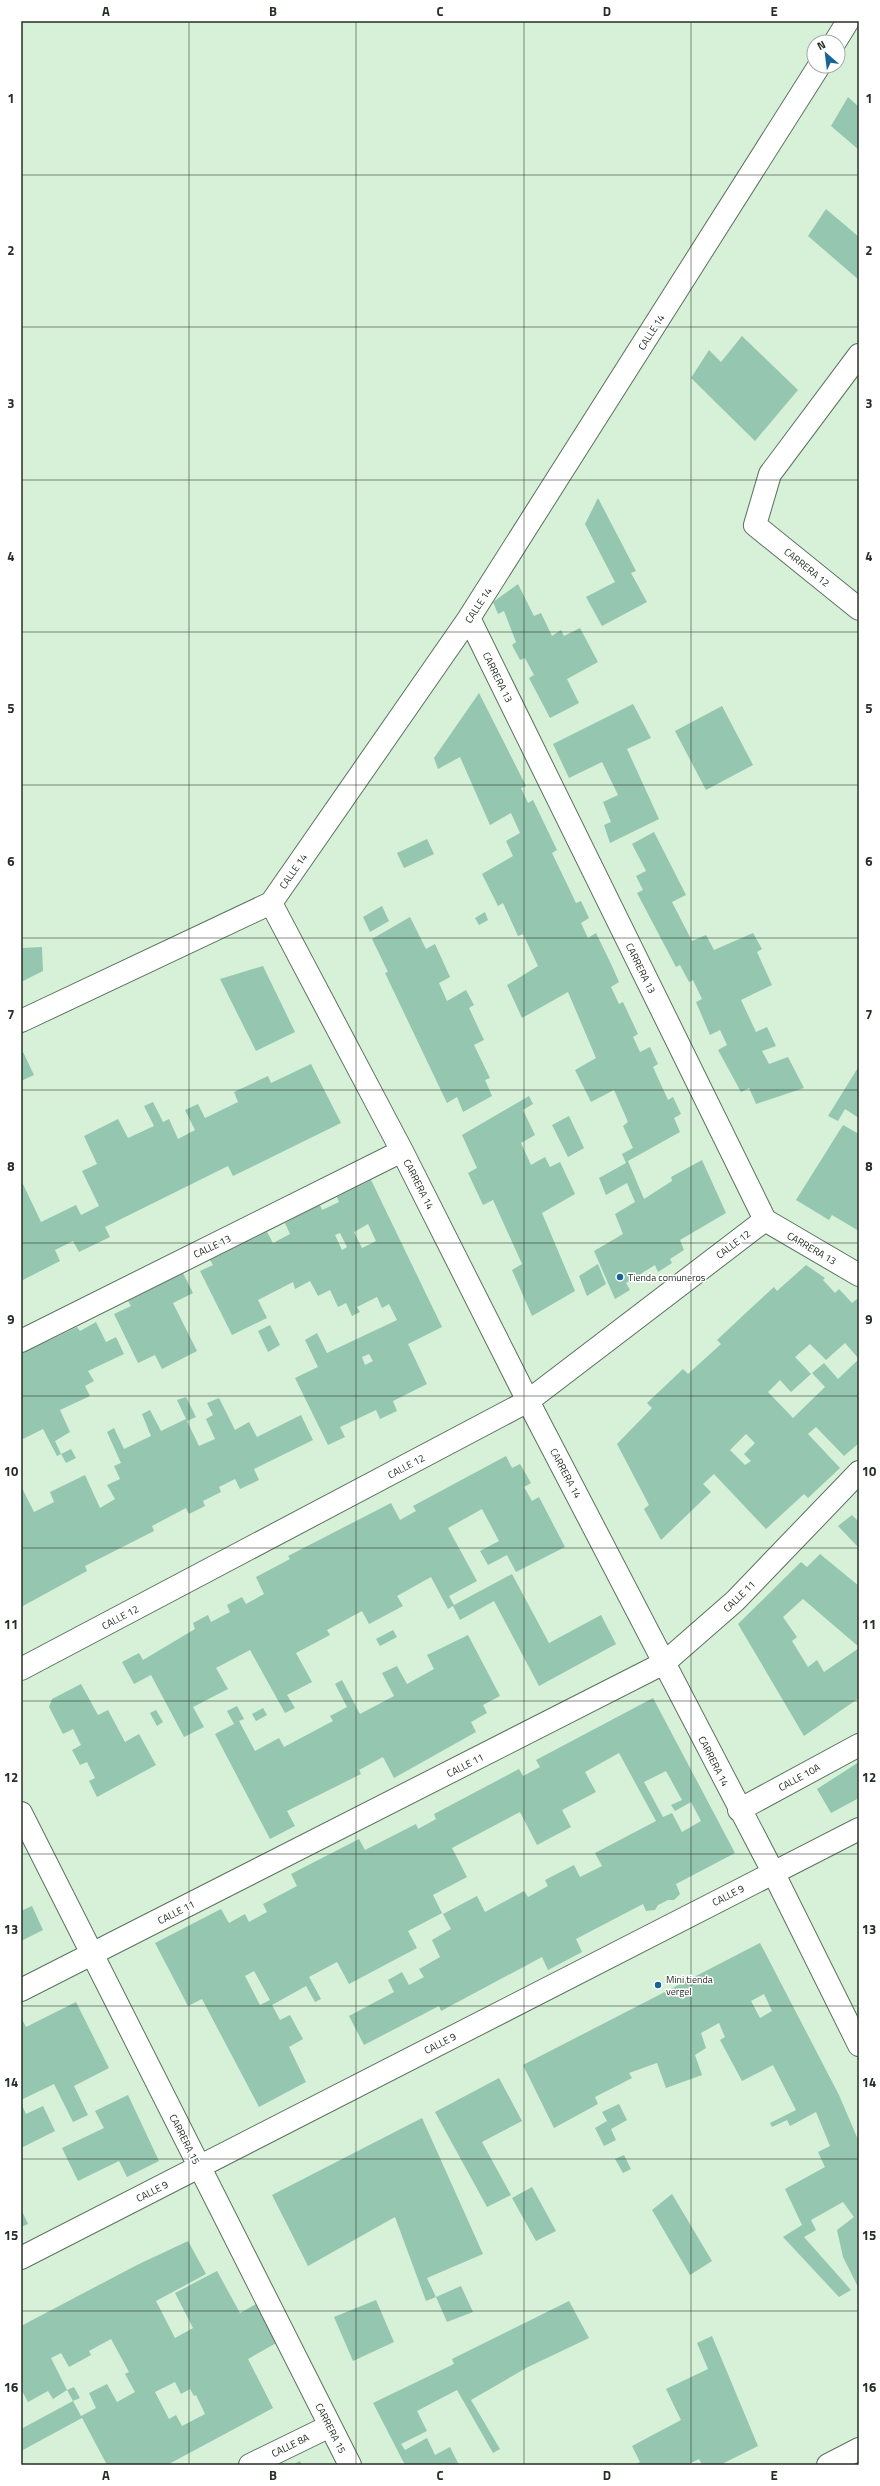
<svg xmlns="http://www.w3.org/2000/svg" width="880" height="2486" font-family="'Titillium Web',sans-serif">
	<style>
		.building { fill: #94c6b0; fill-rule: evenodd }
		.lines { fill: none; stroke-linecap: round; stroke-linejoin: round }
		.street-casing { stroke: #5b735d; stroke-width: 24 }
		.street { stroke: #fff; stroke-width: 22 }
		.grid { fill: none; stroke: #242f25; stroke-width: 1; stroke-opacity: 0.55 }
		.poi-dot { fill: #196497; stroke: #fff; stroke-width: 1.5 }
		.labels { text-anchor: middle; stroke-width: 3; stroke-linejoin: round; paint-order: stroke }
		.street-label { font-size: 10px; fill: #242f25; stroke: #fff }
		.poi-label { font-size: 10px; fill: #242f25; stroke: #fff; text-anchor: start }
		.neatline { fill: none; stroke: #242f25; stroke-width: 1.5 }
		.grid-label { font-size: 13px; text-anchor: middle; font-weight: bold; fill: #242f25 }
	</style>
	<rect width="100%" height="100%" fill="#d6f1d8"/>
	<path class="building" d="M 848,97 L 859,107 L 859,150 L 831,126 Z
		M 826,209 L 859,237 L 859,280 L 808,236 Z
		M 742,336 L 798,390 L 755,441 L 691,378 L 709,350 L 721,362 Z
		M 598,498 L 636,571 L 631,573 L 647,602 L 602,626 L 586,597 L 615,582 L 585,524 Z
		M 518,584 L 534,616 L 541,613 L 552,636 L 561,630 L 564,636 L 580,628 L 598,662 L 567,679 L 579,703 L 550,718 L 529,678 L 534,675 L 525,658 L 520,660 L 512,645 L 516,642 L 504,611 L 498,614 L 493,602 Z
		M 479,693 L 526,786 L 521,788 L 528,803 L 533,800 L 557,850 L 552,853 L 576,903 L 581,901 L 589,918 L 581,923 L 588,938 L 596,933 L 612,966 L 619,982 L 611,987 L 619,1004 L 623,1002 L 638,1034 L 633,1037 L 640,1052 L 650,1047 L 658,1064 L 653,1067 L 668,1100 L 673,1097 L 681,1114 L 674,1118 L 680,1132 L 628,1161 L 644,1199 L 672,1181 L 671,1177 L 702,1160 L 726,1213 L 680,1240 L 684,1250 L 670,1259 L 672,1263 L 658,1272 L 655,1265 L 626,1283 L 630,1290 L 615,1299 L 594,1251 L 623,1234 L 615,1214 L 635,1202 L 627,1183 L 606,1195 L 599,1178 L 626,1163 L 622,1154 L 633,1148 L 623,1126 L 628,1122 L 614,1090 L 591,1102 L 575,1070 L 596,1058 L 568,992 L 522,1018 L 507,985 L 538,966 L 523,934 L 518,936 L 503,903 L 498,906 L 482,874 L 513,856 L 506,841 L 520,833 L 511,813 L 490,825 L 460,757 L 438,769 L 434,758 Z
		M 633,704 L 651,738 L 627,749 L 659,819 L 610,843 L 604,825 L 611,822 L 603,802 L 618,795 L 602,762 L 569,778 L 553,744 Z
		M 722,706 L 753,765 L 706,790 L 675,731 Z
		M 654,832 L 686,895 L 672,902 L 692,941 L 706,935 L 714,950 L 753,933 L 762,949 L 757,952 L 772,985 L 741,1000 L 756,1032 L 767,1027 L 776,1046 L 762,1051 L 769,1064 L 788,1057 L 804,1088 L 756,1104 L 749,1088 L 741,1092 L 718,1050 L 727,1045 L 720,1030 L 710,1035 L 696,1002 L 702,999 L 693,980 L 689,982 L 680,965 L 676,967 L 637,893 L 643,890 L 636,876 L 646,871 L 632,844 Z
		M 427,839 L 434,854 L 404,868 L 397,853 Z
		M 382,906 L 389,921 L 370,932 L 363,917 Z
		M 485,912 L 488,920 L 479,925 L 475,918 Z
		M 410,917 L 426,949 L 435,944 L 450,977 L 439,983 L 447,1001 L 466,990 L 474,1005 L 469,1008 L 484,1040 L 474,1045 L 490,1078 L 485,1080 L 492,1096 L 463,1112 L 457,1097 L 447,1103 L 385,973 L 388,972 L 372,939 Z
		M 42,947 L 43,971 L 21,982 L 21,948 Z
		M 263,966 L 295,1032 L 256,1051 L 220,979 Z
		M 23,1052 L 34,1075 L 21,1081 L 21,1053 Z
		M 311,1064 L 341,1123 L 233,1176 L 228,1166 L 105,1227 L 110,1237 L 79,1252 L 73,1241 L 55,1250 L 60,1261 L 21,1281 L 21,1180 L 41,1222 L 76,1205 L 81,1215 L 99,1206 L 82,1171 L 97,1164 L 84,1136 L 118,1119 L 128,1138 L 154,1126 L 144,1106 L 153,1102 L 163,1122 L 169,1119 L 178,1139 L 195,1130 L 185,1110 L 198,1104 L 205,1118 L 238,1102 L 234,1092 L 268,1076 L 271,1083 Z
		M 859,1066 L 859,1118 L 845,1109 L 838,1121 L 828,1116 Z
		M 529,1096 L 533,1104 L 523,1110 L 535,1135 L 521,1143 L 531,1165 L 545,1157 L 550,1167 L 560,1162 L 575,1194 L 542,1213 L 575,1291 L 532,1316 L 512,1270 L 522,1264 L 493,1200 L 483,1205 L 468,1173 L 477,1168 L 462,1135 Z
		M 569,1116 L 584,1148 L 568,1157 L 552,1125 Z
		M 843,1125 L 859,1134 L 859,1231 L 832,1215 L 829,1220 L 796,1200 Z
		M 371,1180 L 442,1327 L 408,1344 L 427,1384 L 393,1401 L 397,1411 L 380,1419 L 376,1410 L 340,1427 L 345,1437 L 328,1445 L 295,1378 L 318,1367 L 305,1340 L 317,1333 L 327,1353 L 397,1320 L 389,1304 L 382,1308 L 377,1297 L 357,1307 L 360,1312 L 352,1316 L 346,1303 L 338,1307 L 330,1290 L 318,1296 L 310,1281 L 295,1289 L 293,1282 L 258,1300 L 267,1318 L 232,1335 L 200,1271 L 213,1265 L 210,1260 L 267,1232 L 273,1243 L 290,1234 L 285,1223 L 320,1205 L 322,1210 L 339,1202 L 337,1197 ZM 368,1224 L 376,1241 L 362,1248 L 354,1232 ZM 340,1233 L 347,1247 L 342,1250 L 335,1235 ZM 369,1354 L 373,1361 L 365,1365 L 362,1357 Z
		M 598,1264 L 606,1284 L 587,1296 L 579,1276 Z
		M 806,1265 L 825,1278 L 823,1280 L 835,1293 L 839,1289 L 852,1303 L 857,1299 L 859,1301 L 859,1359 L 845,1343 L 826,1360 L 810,1344 L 795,1357 L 811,1374 L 791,1392 L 780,1380 L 768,1392 L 793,1418 L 825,1387 L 812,1373 L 824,1363 L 838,1379 L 859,1359 L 859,1443 L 844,1456 L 816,1427 L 808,1434 L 840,1468 L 808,1498 L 804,1494 L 766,1529 L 714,1474 L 703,1484 L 711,1492 L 661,1540 L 644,1509 L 649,1505 L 617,1444 L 652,1408 L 647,1403 L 683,1369 L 688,1374 L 721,1344 L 717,1340 L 749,1310 L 774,1287 L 777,1291 ZM 746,1434 L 755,1443 L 744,1454 L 751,1461 L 745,1465 L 730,1450 Z
		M 183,1273 L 193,1293 L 173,1303 L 197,1351 L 162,1369 L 155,1355 L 138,1363 L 114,1314 L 131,1306 L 128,1301 Z
		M 96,1322 L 106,1342 L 116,1337 L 124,1354 L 88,1371 L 94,1381 L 85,1386 L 90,1396 L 60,1410 L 70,1432 L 55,1441 L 61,1454 L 71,1449 L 76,1458 L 66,1463 L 61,1454 L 57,1456 L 43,1429 L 23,1439 L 21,1434 L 21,1354 L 77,1327 L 80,1331 Z
		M 270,1325 L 280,1345 L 268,1352 L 258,1331 Z
		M 186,1397 L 196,1417 L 187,1421 L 199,1446 L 215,1439 L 206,1419 L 213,1415 L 207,1403 L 219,1398 L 235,1430 L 249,1422 L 257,1437 L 301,1415 L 313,1440 L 254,1469 L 259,1480 L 240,1489 L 235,1479 L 219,1487 L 221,1492 L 203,1501 L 205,1506 L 189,1514 L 186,1508 L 152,1526 L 154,1531 L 85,1566 L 87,1571 L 21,1607 L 21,1486 L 34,1512 L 54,1502 L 50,1492 L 85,1475 L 100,1508 L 115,1499 L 107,1485 L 120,1479 L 114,1466 L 121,1463 L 107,1432 L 114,1428 L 124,1449 L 151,1436 L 142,1414 L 150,1410 L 161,1431 L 186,1419 L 177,1400 Z
		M 506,1456 L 512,1468 L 520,1464 L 531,1483 L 524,1487 L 532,1501 L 539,1497 L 565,1547 L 516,1572 L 507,1555 L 488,1565 L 480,1551 L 499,1541 L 482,1509 L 448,1528 L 477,1581 L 449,1596 L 454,1605 L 512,1574 L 549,1643 L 601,1615 L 616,1644 L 539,1686 L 494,1601 L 460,1620 L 453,1606 L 448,1609 L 431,1577 L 397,1596 L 403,1606 L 369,1624 L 362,1611 L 327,1630 L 330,1635 L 296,1653 L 312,1682 L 287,1695 L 295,1708 L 285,1713 L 250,1650 L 216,1668 L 228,1689 L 193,1707 L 204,1727 L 184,1737 L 151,1675 L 134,1684 L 122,1662 L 139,1653 L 143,1660 L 195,1629 L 193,1623 L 208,1615 L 211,1622 L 230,1612 L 227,1605 L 242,1597 L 246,1604 L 264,1594 L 256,1577 L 290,1559 L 288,1556 L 391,1503 L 400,1520 L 416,1511 L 413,1506 Z
		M 852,1515 L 859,1522 L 859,1548 L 838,1526 Z
		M 820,1554 L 859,1586 L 859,1647 L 803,1599 L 783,1617 L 797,1637 L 792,1641 L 808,1667 L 817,1660 L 824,1672 L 859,1648 L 859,1698 L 804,1736 L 738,1624 L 801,1562 L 807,1567 Z
		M 393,1630 L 397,1637 L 380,1646 L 376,1639 Z
		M 468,1635 L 500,1696 L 483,1705 L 487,1713 L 471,1722 L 476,1732 L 394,1778 L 383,1757 L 359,1770 L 361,1774 L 287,1811 L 295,1826 L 270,1839 L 215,1734 L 234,1724 L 227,1711 L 237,1706 L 244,1719 L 239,1721 L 255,1751 L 279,1738 L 284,1747 L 333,1721 L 330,1716 L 347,1707 L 335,1684 L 342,1680 L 360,1714 L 394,1696 L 382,1673 L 397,1666 L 407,1684 L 434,1669 L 427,1655 Z
		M 81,1684 L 98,1715 L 108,1710 L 125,1742 L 139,1734 L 156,1765 L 97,1797 L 89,1781 L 95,1778 L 87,1762 L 80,1765 L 72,1750 L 81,1745 L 73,1729 L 63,1734 L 49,1707 L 52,1699 Z
		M 653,1698 L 735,1853 L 676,1884 L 680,1894 L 674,1900 L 668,1900 L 658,1905 L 655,1910 L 646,1911 L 643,1904 L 576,1939 L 582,1952 L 548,1970 L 542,1957 L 441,2011 L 439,2006 L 364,2045 L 349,2016 L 394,1992 L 388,1980 L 402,1972 L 409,1985 L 424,1977 L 419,1969 L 440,1957 L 432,1940 L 451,1929 L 443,1914 L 477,1896 L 485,1912 L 524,1891 L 528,1897 L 548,1886 L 545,1880 L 574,1865 L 580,1877 L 602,1866 L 595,1853 L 656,1821 L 619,1753 L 585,1772 L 596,1792 L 562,1810 L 571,1827 L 537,1845 L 520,1812 L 452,1848 L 467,1877 L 433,1895 L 442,1913 L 408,1931 L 417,1948 L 349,1984 L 337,1962 L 309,1977 L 321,1999 L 315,2002 L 306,1986 L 272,2005 L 280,2020 L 290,2015 L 303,2039 L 289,2047 L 306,2082 L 259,2107 L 202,1999 L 188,2006 L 155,1943 L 221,1909 L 229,1923 L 245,1914 L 249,1922 L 267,1912 L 263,1904 L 297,1886 L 291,1874 L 359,1839 L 365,1850 L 416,1824 L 418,1829 L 436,1819 L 434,1814 L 519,1769 L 523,1776 L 540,1767 L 536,1760 ZM 666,1771 L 682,1800 L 671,1805 L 675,1811 L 691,1802 L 701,1821 L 682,1832 L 672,1813 L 663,1817 L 644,1782 ZM 254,1971 L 270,2000 L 260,2005 L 245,1976 Z
		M 263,1708 L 267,1715 L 256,1721 L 252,1714 Z
		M 156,1710 L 163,1722 L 157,1726 L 150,1713 Z
		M 859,1762 L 859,1798 L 831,1813 L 817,1789 Z
		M 32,1906 L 43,1930 L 21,1941 L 21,1911 Z
		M 760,1943 L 839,2095 L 859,2142 L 859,2289 L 843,2257 L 837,2230 L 854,2217 L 843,2202 L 811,2220 L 816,2230 L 804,2237 L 851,2290 L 839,2297 L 783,2237 L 802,2225 L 785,2189 L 825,2167 L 818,2152 L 830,2146 L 816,2112 L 790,2126 L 787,2120 L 772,2127 L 770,2123 L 796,2110 L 773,2065 L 742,2081 L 720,2040 L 725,2037 L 719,2023 L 701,2033 L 706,2048 L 695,2055 L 702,2075 L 666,2088 L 657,2063 L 629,2073 L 632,2078 L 595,2097 L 598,2104 L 554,2128 L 523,2065 ZM 764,1994 L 772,2011 L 760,2018 L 751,2001 Z
		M 76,2002 L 109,2068 L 74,2086 L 88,2115 L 73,2122 L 54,2084 L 21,2100 L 21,2017 L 26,2027 Z
		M 499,2078 L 522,2121 L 482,2142 L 511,2195 L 487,2207 L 435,2112 Z
		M 128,2095 L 159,2161 L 127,2177 L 119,2161 L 78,2181 L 62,2148 L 104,2128 L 95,2111 Z
		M 21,2103 L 26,2114 L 43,2106 L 55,2131 L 21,2148 Z
		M 619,2104 L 627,2120 L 611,2129 L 616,2140 L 604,2146 L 595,2128 L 607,2121 L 602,2112 Z
		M 422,2118 L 483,2254 L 427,2278 L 436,2297 L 426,2301 L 395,2217 L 308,2266 L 272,2195 Z
		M 624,2155 L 631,2169 L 623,2173 L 615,2159 Z
		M 532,2187 L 556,2231 L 536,2241 L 512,2198 Z
		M 672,2194 L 712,2261 L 690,2275 L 652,2210 Z
		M 21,2209 L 28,2224 L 21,2227 Z
		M 188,2241 L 206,2274 L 156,2301 L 175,2338 L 193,2328 L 175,2293 L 217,2271 L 240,2313 L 258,2303 L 278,2342 L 248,2359 L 273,2408 L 167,2465 L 107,2465 L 82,2418 L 21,2451 L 21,2429 L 73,2401 L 81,2416 L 96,2408 L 89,2393 L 107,2384 L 117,2402 L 135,2392 L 125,2374 L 129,2372 L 111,2339 L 89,2351 L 91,2355 L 69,2367 L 61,2353 L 51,2358 L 67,2390 L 74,2387 L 80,2398 L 73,2401 L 67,2390 L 53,2399 L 48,2391 L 28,2402 L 21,2389 L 21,2326 L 137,2265 ZM 175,2382 L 181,2394 L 190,2389 L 194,2396 L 196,2395 L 205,2414 L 182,2426 L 176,2415 L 169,2419 L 155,2392 Z
		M 461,2286 L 473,2312 L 447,2322 L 436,2297 Z
		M 376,2300 L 394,2342 L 353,2361 L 334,2317 Z
		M 569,2301 L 589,2338 L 528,2367 L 471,2400 L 500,2449 L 493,2453 L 457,2390 L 417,2411 L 427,2431 L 401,2444 L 405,2450 L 427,2438 L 435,2455 L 450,2447 L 459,2465 L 405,2465 L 373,2403 L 454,2364 L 452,2359 Z
		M 712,2336 L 758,2446 L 720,2465 L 702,2465 L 699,2459 L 687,2465 L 634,2465 L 640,2462 L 632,2446 L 681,2420 L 666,2389 L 708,2369 L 697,2343 Z
		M 300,2461 L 302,2465 L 292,2465 Z"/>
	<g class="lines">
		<g class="street-casing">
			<path id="street" d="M 835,42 L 848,21
				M 859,355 L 770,474 L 755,525 L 859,609
				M 469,618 L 765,1220 L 859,1275
				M 271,903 L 402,1151 L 528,1401 L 773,1872 L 859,2045
				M 21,1021 L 271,903 L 469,618 L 819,66
				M 21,1341 L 402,1151
				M 21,1669 L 528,1401 L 765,1220
				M 739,1810 L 859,1745
				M 21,1813 L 350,2465
				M 21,1990 L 664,1663 L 735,1601 L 859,1472
				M 21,2258 L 859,1829
				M 250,2465 L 330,2426
				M 828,2465 L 859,2449"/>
		</g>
		<use href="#street" class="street"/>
	</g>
	<path class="grid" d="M 189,21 L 189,2465M 356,21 L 356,2465M 524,21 L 524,2465M 691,21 L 691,2465M 21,175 L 859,175M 21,327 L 859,327M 21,480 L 859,480M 21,632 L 859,632M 21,785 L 859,785M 21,938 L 859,938M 21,1090 L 859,1090M 21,1243 L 859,1243M 21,1396 L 859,1396M 21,1548 L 859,1548M 21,1701 L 859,1701M 21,1854 L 859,1854M 21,2006 L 859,2006M 21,2159 L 859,2159M 21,2311 L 859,2311"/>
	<g class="poi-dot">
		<circle cx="620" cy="1277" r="4"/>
		<circle cx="658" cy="1985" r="4"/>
	</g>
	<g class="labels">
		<g class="street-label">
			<text transform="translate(651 332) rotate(-58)" y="4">CALLE 14</text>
			<text transform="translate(807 567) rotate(39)" y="4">CARRERA 12</text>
			<text transform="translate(478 605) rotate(-57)" y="4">CALLE 14</text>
			<text transform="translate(498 677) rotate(64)" y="4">CARRERA 13</text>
			<text transform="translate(293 871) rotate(-55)" y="4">CALLE 14</text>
			<text transform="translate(641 968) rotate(64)" y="4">CARRERA 13</text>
			<text transform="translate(419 1184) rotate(63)" y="4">CARRERA 14</text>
			<text transform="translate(733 1244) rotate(-37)" y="4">CALLE 12</text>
			<text transform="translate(212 1246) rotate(-26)" y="4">CALLE 13</text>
			<text transform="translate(812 1248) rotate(30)" y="4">CARRERA 13</text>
			<text transform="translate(406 1466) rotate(-28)" y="4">CALLE 12</text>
			<text transform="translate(566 1473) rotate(62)" y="4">CARRERA 14</text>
			<text transform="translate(739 1596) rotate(-44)" y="4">CALLE 11</text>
			<text transform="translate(120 1617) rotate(-28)" y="4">CALLE 12</text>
			<text transform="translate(714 1761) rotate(63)" y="4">CARRERA 14</text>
			<text transform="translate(465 1765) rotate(-27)" y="4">CALLE 11</text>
			<text transform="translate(799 1777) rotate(-29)" y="4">CALLE 10A</text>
			<text transform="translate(728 1895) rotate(-27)" y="4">CALLE 9</text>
			<text transform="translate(176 1912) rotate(-27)" y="4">CALLE 11</text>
			<text transform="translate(440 2043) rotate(-27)" y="4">CALLE 9</text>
			<text transform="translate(185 2139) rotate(63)" y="4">CARRERA 15</text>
			<text transform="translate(152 2191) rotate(-27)" y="4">CALLE 9</text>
			<text transform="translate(331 2428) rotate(63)" y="4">CARRERA 15</text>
			<text transform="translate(290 2445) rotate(-26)" y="4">CALLE 8A</text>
		</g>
		<g class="poi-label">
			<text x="628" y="1281">Tienda comuneros</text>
			<text x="666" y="1983">Mini tienda<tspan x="666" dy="12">vergel</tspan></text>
		</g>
	</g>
	<rect width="880" height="2486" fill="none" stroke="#ffffff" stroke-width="44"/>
	<g transform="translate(826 54) rotate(332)"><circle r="19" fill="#ffffff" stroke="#a7aca8"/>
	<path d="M0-3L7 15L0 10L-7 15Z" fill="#196497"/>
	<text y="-6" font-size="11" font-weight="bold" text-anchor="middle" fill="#242f25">N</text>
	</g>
	<rect x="22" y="22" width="836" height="2442" class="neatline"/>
	<g class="grid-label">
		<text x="106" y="16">A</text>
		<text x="273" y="16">B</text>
		<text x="440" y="16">C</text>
		<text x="607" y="16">D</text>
		<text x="774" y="16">E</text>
		<text x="11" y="103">1</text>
		<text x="869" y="103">1</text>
		<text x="11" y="255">2</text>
		<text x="869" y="255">2</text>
		<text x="11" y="408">3</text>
		<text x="869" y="408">3</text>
		<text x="11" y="561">4</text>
		<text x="869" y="561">4</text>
		<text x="11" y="713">5</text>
		<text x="869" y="713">5</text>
		<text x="11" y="866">6</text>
		<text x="869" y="866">6</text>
		<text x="11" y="1019">7</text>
		<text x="869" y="1019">7</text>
		<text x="11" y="1171">8</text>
		<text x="869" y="1171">8</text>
		<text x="11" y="1324">9</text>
		<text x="869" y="1324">9</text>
		<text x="11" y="1476">10</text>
		<text x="869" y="1476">10</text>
		<text x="11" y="1629">11</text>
		<text x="869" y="1629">11</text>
		<text x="11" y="1782">12</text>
		<text x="869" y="1782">12</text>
		<text x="11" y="1934">13</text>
		<text x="869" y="1934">13</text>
		<text x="11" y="2087">14</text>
		<text x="869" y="2087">14</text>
		<text x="11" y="2240">15</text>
		<text x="869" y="2240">15</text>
		<text x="11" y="2392">16</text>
		<text x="869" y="2392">16</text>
		<text x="106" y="2480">A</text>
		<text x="273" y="2480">B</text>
		<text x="440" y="2480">C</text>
		<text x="607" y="2480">D</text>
		<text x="774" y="2480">E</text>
	</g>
</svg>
